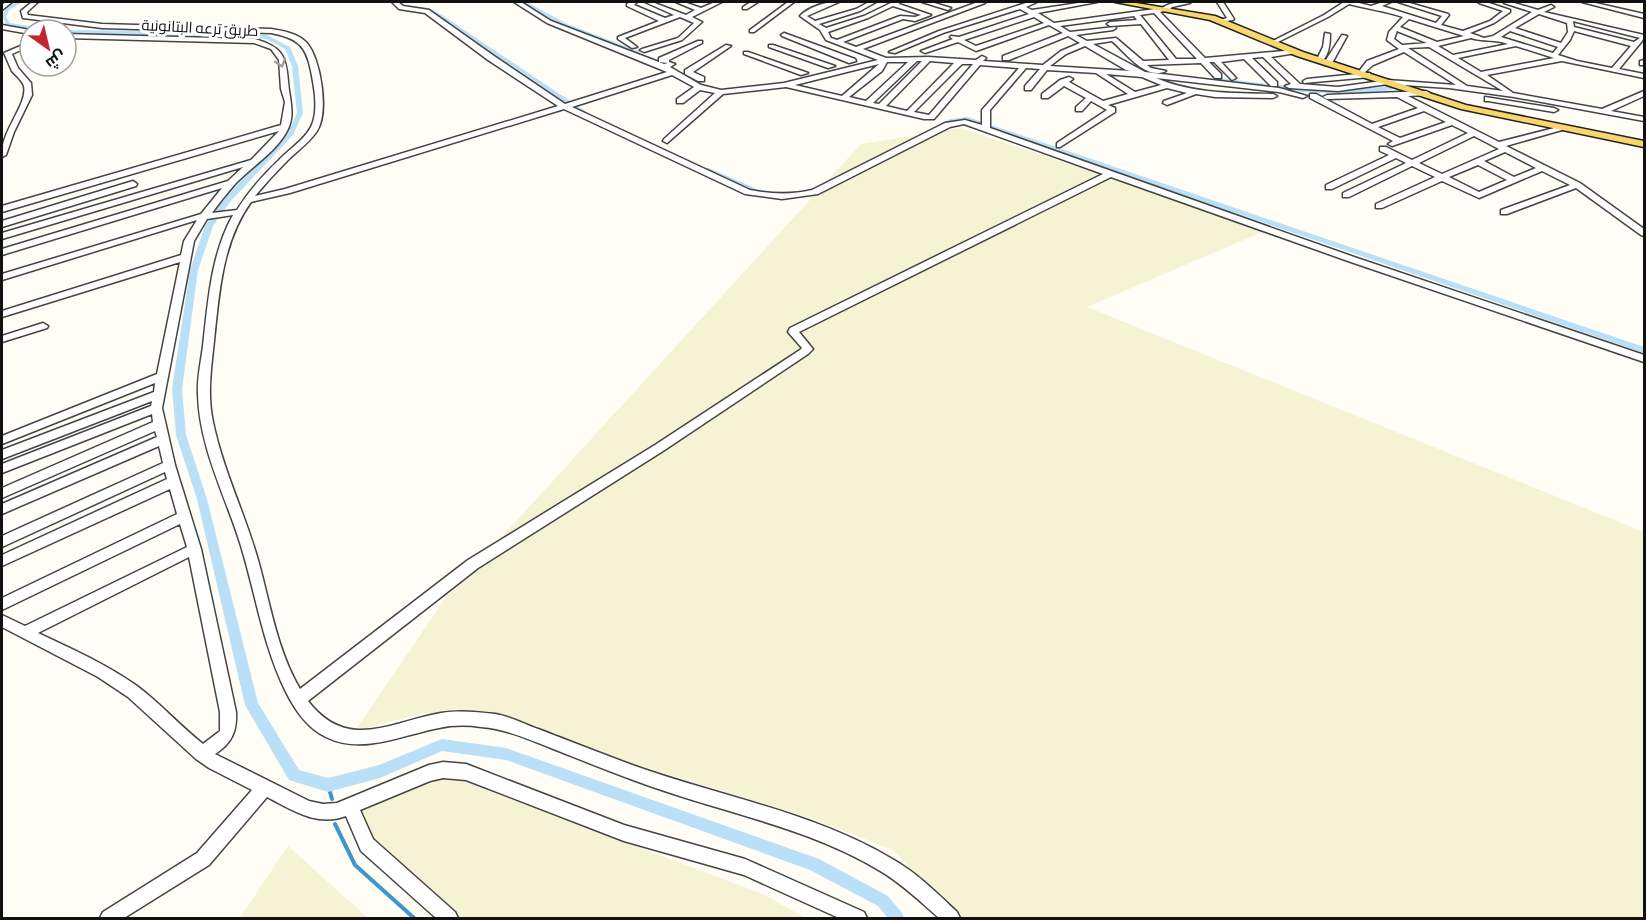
<svg xmlns="http://www.w3.org/2000/svg" width="1646" height="920" font-family="'Crimson Pro',Cairo,serif">
	<style>
		.farmland { fill: #f6f3d4 }
		.lines { fill: none; stroke-linecap: round; stroke-linejoin: round }
		.stream { stroke: #3f96cf; stroke-width: 4 }
		.canal { fill: #b9e0f7; fill-rule: evenodd }
		.minor-casing { stroke: #444; stroke-width: 3 }
		.major-casing { stroke: #222; stroke-width: 3 }
		.minor { fill: #fff; fill-rule: evenodd }
		.major { fill: #f9d66b; fill-rule: evenodd }
		.oneway { stroke: #a0a0a0 }
		.labels { text-anchor: middle; stroke-width: 6; stroke-linejoin: round; paint-order: stroke }
		.far-street-label { font-size: 15px; fill: #111; stroke: #fff }
	</style>
	<rect width="100%" height="100%" fill="#fffdf5"/>
	<path class="farmland" d="M 961,128 L 1267,230 L 1087,307 L 1644,532 L 1644,918 L 958,918 L 893,850 L 813,819 L 609,756 L 479,712 L 423,713 L 355,731 L 444,600 L 861,144 Z
		M 431,769 L 760,893 L 806,918 L 440,918 L 365,852 L 351,802 Z
		M 288,846 L 368,918 L 240,918 Z"/>
	<g class="lines">
		<path class="stream" d="M 328,785 L 332,799
			M 335,824 L 355,865 L 414,918"/>
		<path class="canal" d="M 16,2 L 22,2 L 9,10 L 6,17 L 10,23 L 52,30 L 37,30 L 6,25 C 0,13 5,8 16,2 Z
			M 395,2 L 401,2 L 405,5 L 429,8 L 442,15 L 594,117 L 589,118 L 562,102 L 438,17 L 426,11 L 401,7 Z
			M 521,2 L 527,2 L 567,24 L 641,52 L 636,53 L 563,26 Z
			M 66,30 L 229,32 L 267,35 L 290,47 L 298,66 L 303,113 L 293,135 L 230,202 L 213,226 L 198,270 L 182,389 L 186,435 L 207,499 L 258,703 L 299,770 L 328,778 L 379,765 L 442,739 L 506,748 L 819,859 L 888,896 L 902,913 L 904,918 L 888,918 L 878,906 L 810,870 L 506,760 L 442,751 L 380,778 L 328,792 L 289,780 L 245,705 L 197,499 L 176,435 L 172,389 L 190,270 L 205,226 L 224,198 L 288,133 L 297,113 L 292,66 L 285,49 L 266,39 L 229,36 L 66,34 Z
			M 1222,78 C 1279,86 1334,93 1391,86 L 1394,88 L 1391,90 C 1334,97 1276,92 1220,81 L 1219,80 Z
			M 968,117 L 1644,347 L 1644,353 L 967,121 L 953,122 L 935,131 L 932,129 L 950,119 Z
			M 703,168 L 709,168 L 757,189 L 779,193 L 783,195 L 779,197 L 752,193 L 703,172 Z"/>
		<g class="minor-casing">
			<path id="minor" d="M 6,2 L 12,2 L 2,10 L 2,5 Z
				M 32,2 L 38,2 L 27,12 L 28,15 L 102,24 L 271,29 C 283,31 297,33 306,42 C 321,58 329,112 317,131 C 309,143 297,151 287,161 C 276,172 265,184 255,196 L 285,189 L 558,106 L 488,60 L 425,13 L 399,9 L 392,2 L 398,2 L 403,6 L 429,10 L 494,56 L 565,104 L 667,72 L 547,23 L 514,2 L 521,2 L 551,21 L 664,64 L 668,63 L 659,62 L 659,58 L 698,41 L 702,41 L 702,43 L 669,60 L 669,62 L 675,64 L 670,67 L 701,85 L 721,90 L 784,83 L 878,60 L 826,40 L 820,30 L 800,16 C 808,7 827,1 839,2 L 807,16 L 815,21 L 856,9 L 869,2 L 876,2 L 860,11 L 819,24 L 826,28 L 864,16 L 893,2 L 900,2 L 899,4 L 931,15 L 915,21 L 903,19 L 843,42 L 856,47 L 978,2 L 986,2 L 985,3 L 863,49 L 886,58 L 928,57 L 976,60 L 982,56 L 986,58 L 983,61 L 1043,65 L 1061,51 L 1080,43 L 1068,36 L 1009,60 L 1003,60 L 1003,56 L 1063,33 L 1049,25 L 976,51 L 958,42 L 925,53 L 921,51 L 953,39 L 950,37 L 951,36 L 959,37 L 1029,14 L 1020,9 L 943,33 L 895,53 L 889,52 L 939,31 L 1029,2 L 1037,2 L 1026,7 L 1032,10 L 1085,2 L 1097,2 L 1038,13 L 1054,23 L 1162,8 C 1171,2 1180,2 1191,2 L 1190,3 L 1172,7 L 1169,10 L 1160,12 L 1205,58 L 1294,50 L 1296,51 L 1296,53 L 1271,57 L 1300,84 L 1338,87 L 1388,80 L 1456,85 L 1404,52 L 1373,65 L 1364,73 L 1370,73 L 1370,77 L 1304,83 L 1303,81 L 1307,79 L 1357,74 L 1367,61 L 1399,49 L 1387,40 L 1389,32 L 1403,17 C 1385,11 1368,9 1349,4 L 1328,17 L 1274,44 L 1269,43 L 1324,15 L 1344,2 L 1355,2 L 1371,6 L 1383,2 L 1391,2 L 1382,6 L 1436,23 L 1442,16 L 1398,2 L 1406,2 L 1448,14 L 1449,15 L 1441,25 L 1463,31 L 1490,21 L 1503,11 L 1479,3 L 1478,2 L 1486,2 L 1510,10 L 1510,12 L 1494,23 L 1470,33 L 1484,38 L 1493,36 L 1532,12 L 1504,3 L 1503,2 L 1511,2 L 1538,10 L 1551,5 L 1554,7 L 1544,12 L 1644,35 L 1644,39 L 1643,39 L 1642,41 L 1619,69 L 1644,74 L 1644,78 L 1562,61 L 1487,75 L 1513,93 L 1602,109 L 1644,91 L 1644,96 L 1611,111 L 1644,117 L 1644,121 L 1514,97 L 1449,88 L 1388,84 L 1338,91 L 1289,88 L 1285,86 L 1291,84 L 1263,57 L 1252,58 L 1277,82 L 1277,86 L 1271,86 L 1244,59 L 1221,62 L 1236,78 L 1232,80 L 1214,62 L 1209,62 L 1221,74 L 1221,78 L 1215,78 L 1201,63 L 1147,65 L 1151,68 L 1166,71 C 1146,81 1126,53 1112,41 L 1093,44 L 1145,72 L 1279,88 L 1307,96 L 1303,98 L 1279,92 L 1156,78 C 1193,94 1233,93 1273,94 L 1277,96 L 1273,98 L 1215,97 L 1196,94 L 1167,105 L 1163,103 L 1164,101 L 1187,93 L 1167,88 L 1108,105 L 1115,108 L 1115,112 L 1060,147 L 1057,147 L 1057,143 L 1107,110 L 1091,101 L 1082,111 L 1076,111 L 1076,107 L 1086,98 L 1064,86 L 1048,98 L 1042,98 L 1042,94 L 1060,80 L 1069,77 L 1073,79 L 1069,82 L 1103,101 L 1128,94 L 1096,73 L 1047,70 L 1031,90 L 1025,90 L 1025,86 L 1040,69 L 1026,68 L 990,110 L 990,128 L 1354,257 L 1644,355 L 1644,362 L 1348,261 L 1111,177 L 799,332 L 813,349 L 808,354 L 663,451 L 478,568 L 308,701 C 347,752 390,722 441,713 C 459,710 477,712 495,714 C 509,716 524,724 538,729 C 570,741 602,754 635,766 C 722,797 814,812 894,860 C 918,874 937,893 957,912 L 960,918 L 939,918 C 921,902 903,885 882,872 C 807,826 718,812 636,781 C 608,771 579,759 551,748 C 528,739 506,729 481,727 C 467,725 453,725 439,728 C 402,735 362,755 326,737 C 307,728 295,710 286,692 C 263,646 256,595 241,546 C 226,497 199,447 198,394 C 197,378 201,362 203,346 C 208,302 211,254 233,215 L 207,219 L 194,241 L 162,408 L 175,465 L 201,549 L 236,712 C 237,731 232,743 215,754 L 309,801 L 323,804 L 337,803 L 429,765 L 443,762 L 466,764 L 624,825 L 745,859 L 864,912 L 867,918 L 839,918 L 744,875 L 624,841 L 466,780 L 443,778 L 430,781 L 360,810 L 373,839 L 455,912 L 458,918 L 436,918 L 361,851 L 346,816 C 317,827 292,810 267,797 L 209,865 L 124,918 L 100,918 L 103,912 L 197,853 L 252,790 L 209,768 L 196,759 L 128,697 L 98,677 L 2,627 L 2,615 L 25,626 L 187,547 L 180,524 L 2,610 L 2,598 L 177,514 L 170,489 L 2,566 L 2,555 L 167,479 L 165,472 L 2,547 L 2,536 L 163,463 L 159,446 L 2,514 L 2,504 L 157,437 L 155,431 L 2,498 L 2,488 L 153,422 L 152,414 L 2,473 L 2,464 L 151,406 L 152,401 L 2,459 L 2,450 L 154,392 L 155,383 L 2,444 L 2,436 L 157,374 L 180,262 L 2,317 L 2,311 L 181,255 L 184,241 L 197,220 L 2,280 L 2,274 L 201,214 L 222,188 L 2,255 L 2,249 L 228,181 L 243,167 L 2,239 L 2,233 L 251,160 L 279,131 L 2,212 L 2,206 L 281,125 L 285,102 L 281,89 L 279,60 L 271,49 L 254,43 L 66,38 L 66,34 L 255,39 C 281,47 286,54 288,81 C 289,98 296,115 287,131 C 276,152 251,167 235,184 C 227,193 219,203 212,213 L 237,210 C 249,191 263,175 279,160 C 290,148 308,138 313,122 C 318,107 314,86 311,71 C 306,45 297,38 271,33 L 102,28 L 23,18 L 21,11 ZM 893,6 L 921,15 L 915,17 L 900,16 L 837,40 L 831,38 L 828,32 L 868,18 ZM 1154,13 L 1197,59 L 1176,59 L 1140,15 ZM 1539,14 L 1567,23 L 1568,32 L 1561,43 L 1515,28 ZM 1134,16 L 1137,20 L 1110,22 L 1107,24 L 1110,26 L 1141,24 L 1169,60 L 1143,61 L 1116,38 L 1087,41 L 1076,35 L 1113,30 L 1116,28 L 1115,27 L 1070,32 L 1060,26 ZM 1034,17 L 1044,23 L 976,46 L 964,40 ZM 1409,19 L 1464,36 L 1437,42 L 1400,27 ZM 1573,21 L 1640,38 L 1634,42 L 1574,27 ZM 1397,31 L 1427,43 L 1402,45 L 1394,39 ZM 1510,31 L 1558,47 L 1553,53 L 1501,37 ZM 1574,31 L 1631,46 L 1612,68 L 1577,61 L 1558,55 L 1570,40 ZM 1471,38 C 1484,42 1495,39 1508,44 L 1453,55 L 1438,46 ZM 1085,46 L 1126,70 L 1131,71 L 1050,66 L 1066,54 ZM 1516,46 L 1554,58 L 1481,72 L 1458,58 ZM 1429,47 L 1503,91 L 1467,86 L 1408,48 ZM 917,61 L 922,61 L 879,104 L 873,103 ZM 930,61 L 954,63 L 907,111 L 886,106 ZM 887,62 L 908,62 L 866,101 L 849,97 L 882,71 ZM 879,64 L 842,96 L 795,85 ZM 962,64 L 973,64 L 929,115 L 914,112 ZM 980,65 L 1019,68 L 982,110 L 982,125 L 965,120 L 945,123 L 812,190 C 791,195 771,194 750,190 L 572,107 L 672,75 L 694,87 L 677,99 L 677,103 L 683,103 L 700,90 L 715,93 L 664,139 L 663,141 L 667,143 L 723,94 L 786,87 L 924,119 L 934,119 ZM 1106,74 L 1142,77 L 1161,85 L 1135,92 ZM 564,109 L 745,194 L 782,199 L 818,194 L 950,127 L 964,124 L 1103,174 L 790,328 L 788,332 L 802,348 L 800,350 L 655,445 L 468,560 L 300,689 C 277,650 270,603 258,560 C 245,514 223,470 213,422 C 207,394 211,369 214,341 C 219,294 222,242 251,202 L 290,193 ZM 189,557 L 220,712 L 220,731 L 203,744 C 180,726 160,703 137,686 C 106,664 72,649 38,633 Z
				M 630,2 L 637,2 L 634,5 L 665,18 L 674,15 L 645,2 L 652,2 L 686,15 L 695,10 L 676,2 L 684,2 L 701,8 L 715,2 L 722,2 L 692,17 L 702,22 L 682,40 L 644,52 L 640,50 L 642,49 L 678,38 L 694,23 L 680,17 L 625,38 L 637,47 L 632,48 L 618,39 L 618,37 L 659,21 L 627,6 L 627,4 Z
				M 751,2 L 758,2 L 747,9 L 743,9 L 743,7 Z
				M 788,2 L 794,2 L 754,32 L 750,32 L 750,30 Z
				M 922,2 L 931,2 L 951,8 L 948,10 Z
				M 1217,2 L 1223,2 L 1234,19 L 1233,20 L 1220,22 L 1220,20 L 1227,18 Z
				M 1582,2 L 1591,2 L 1644,14 L 1644,18 Z
				M 2,25 L 30,30 L 30,34 L 2,29 Z
				M 784,33 L 855,59 L 856,61 L 849,63 L 782,36 L 781,35 Z
				M 1325,33 L 1330,34 C 1330,44 1329,57 1320,63 L 1316,61 L 1323,47 Z
				M 1342,35 L 1347,36 L 1331,65 L 1325,65 L 1324,63 Z
				M 30,42 L 30,46 L 12,54 L 18,68 L 31,83 L 32,95 L 14,132 L 6,155 L 2,157 C 0,131 28,105 24,86 C 22,80 16,76 12,71 C 9,65 7,59 4,53 Z
				M 726,45 L 731,46 L 693,72 L 704,77 L 704,81 L 698,81 L 685,74 L 685,70 Z
				M 769,45 L 773,45 L 835,66 L 828,68 L 769,47 Z
				M 744,52 L 748,52 L 808,73 L 801,75 L 744,54 Z
				M 1644,60 L 1644,65 L 1640,65 L 1640,61 Z
				M 1426,91 L 1430,93 L 1429,95 L 1408,96 L 1499,142 L 1562,126 L 1562,130 L 1506,146 L 1580,183 L 1644,229 L 1644,236 L 1641,235 L 1576,188 L 1507,214 L 1501,214 L 1501,210 L 1570,185 L 1542,171 L 1479,198 L 1442,181 L 1382,208 L 1376,208 L 1376,204 L 1435,177 L 1412,166 L 1349,197 L 1343,197 L 1343,193 L 1406,163 L 1396,158 L 1332,189 L 1326,189 L 1326,185 L 1389,155 L 1380,151 L 1380,147 L 1386,147 L 1412,160 L 1468,133 L 1452,125 L 1392,146 L 1388,144 L 1393,141 L 1310,98 L 1310,94 L 1316,94 L 1372,124 L 1418,108 L 1397,97 L 1327,99 L 1323,97 L 1327,95 ZM 1424,111 L 1446,122 L 1400,138 L 1378,127 ZM 1474,136 L 1499,149 L 1442,174 L 1419,163 ZM 1505,152 L 1536,168 L 1514,177 L 1484,161 ZM 1478,165 L 1507,180 L 1479,192 L 1449,177 Z
				M 1485,97 L 1554,108 L 1558,110 L 1554,112 L 1488,101 L 1485,101 Z
				M 133,181 L 137,184 L 136,186 L 2,227 L 2,221 Z
				M 43,323 L 48,326 L 47,328 L 2,342 L 2,336 Z"/>
		</g>
		<g class="major-casing">
			<path id="major" d="M 1115,2 L 1130,2 L 1215,16 L 1303,52 L 1466,105 L 1644,141 L 1644,147 L 1461,109 L 1297,56 L 1210,20 Z"/>
		</g>
		<use href="#minor" class="minor"/>
		<use href="#major" class="major"/>
	</g>
	<defs><path id="oneway-chevron" d="M-2-3.5L2.5 0L-2 3.5" fill="none" stroke-width="1.6" stroke-linecap="round" stroke-linejoin="round" transform="scale(1.5)"/></defs>
	<use class="oneway" href="#oneway-chevron" transform="translate(281 63) rotate(72)"/>
	<g class="labels">
		<g class="far-street-label">
			<text transform="translate(200 28) rotate(3)" y="5">طريق ترعه البتانونية</text>
		</g>
	</g>
	<rect width="1646" height="920" fill="none" stroke="#111111" stroke-width="6"/>
	<g transform="translate(48 48) rotate(146)"><circle r="28" fill="#ffffff" stroke="#a0a0a0" stroke-width="1.5"/>
	<path d="M0-4.5L10 22L0 15L-10 22Z" fill="#c4262e"/>
	<text y="-9" font-size="16" font-weight="bold" text-anchor="middle" fill="#111111">ش</text>
	</g>
</svg>
